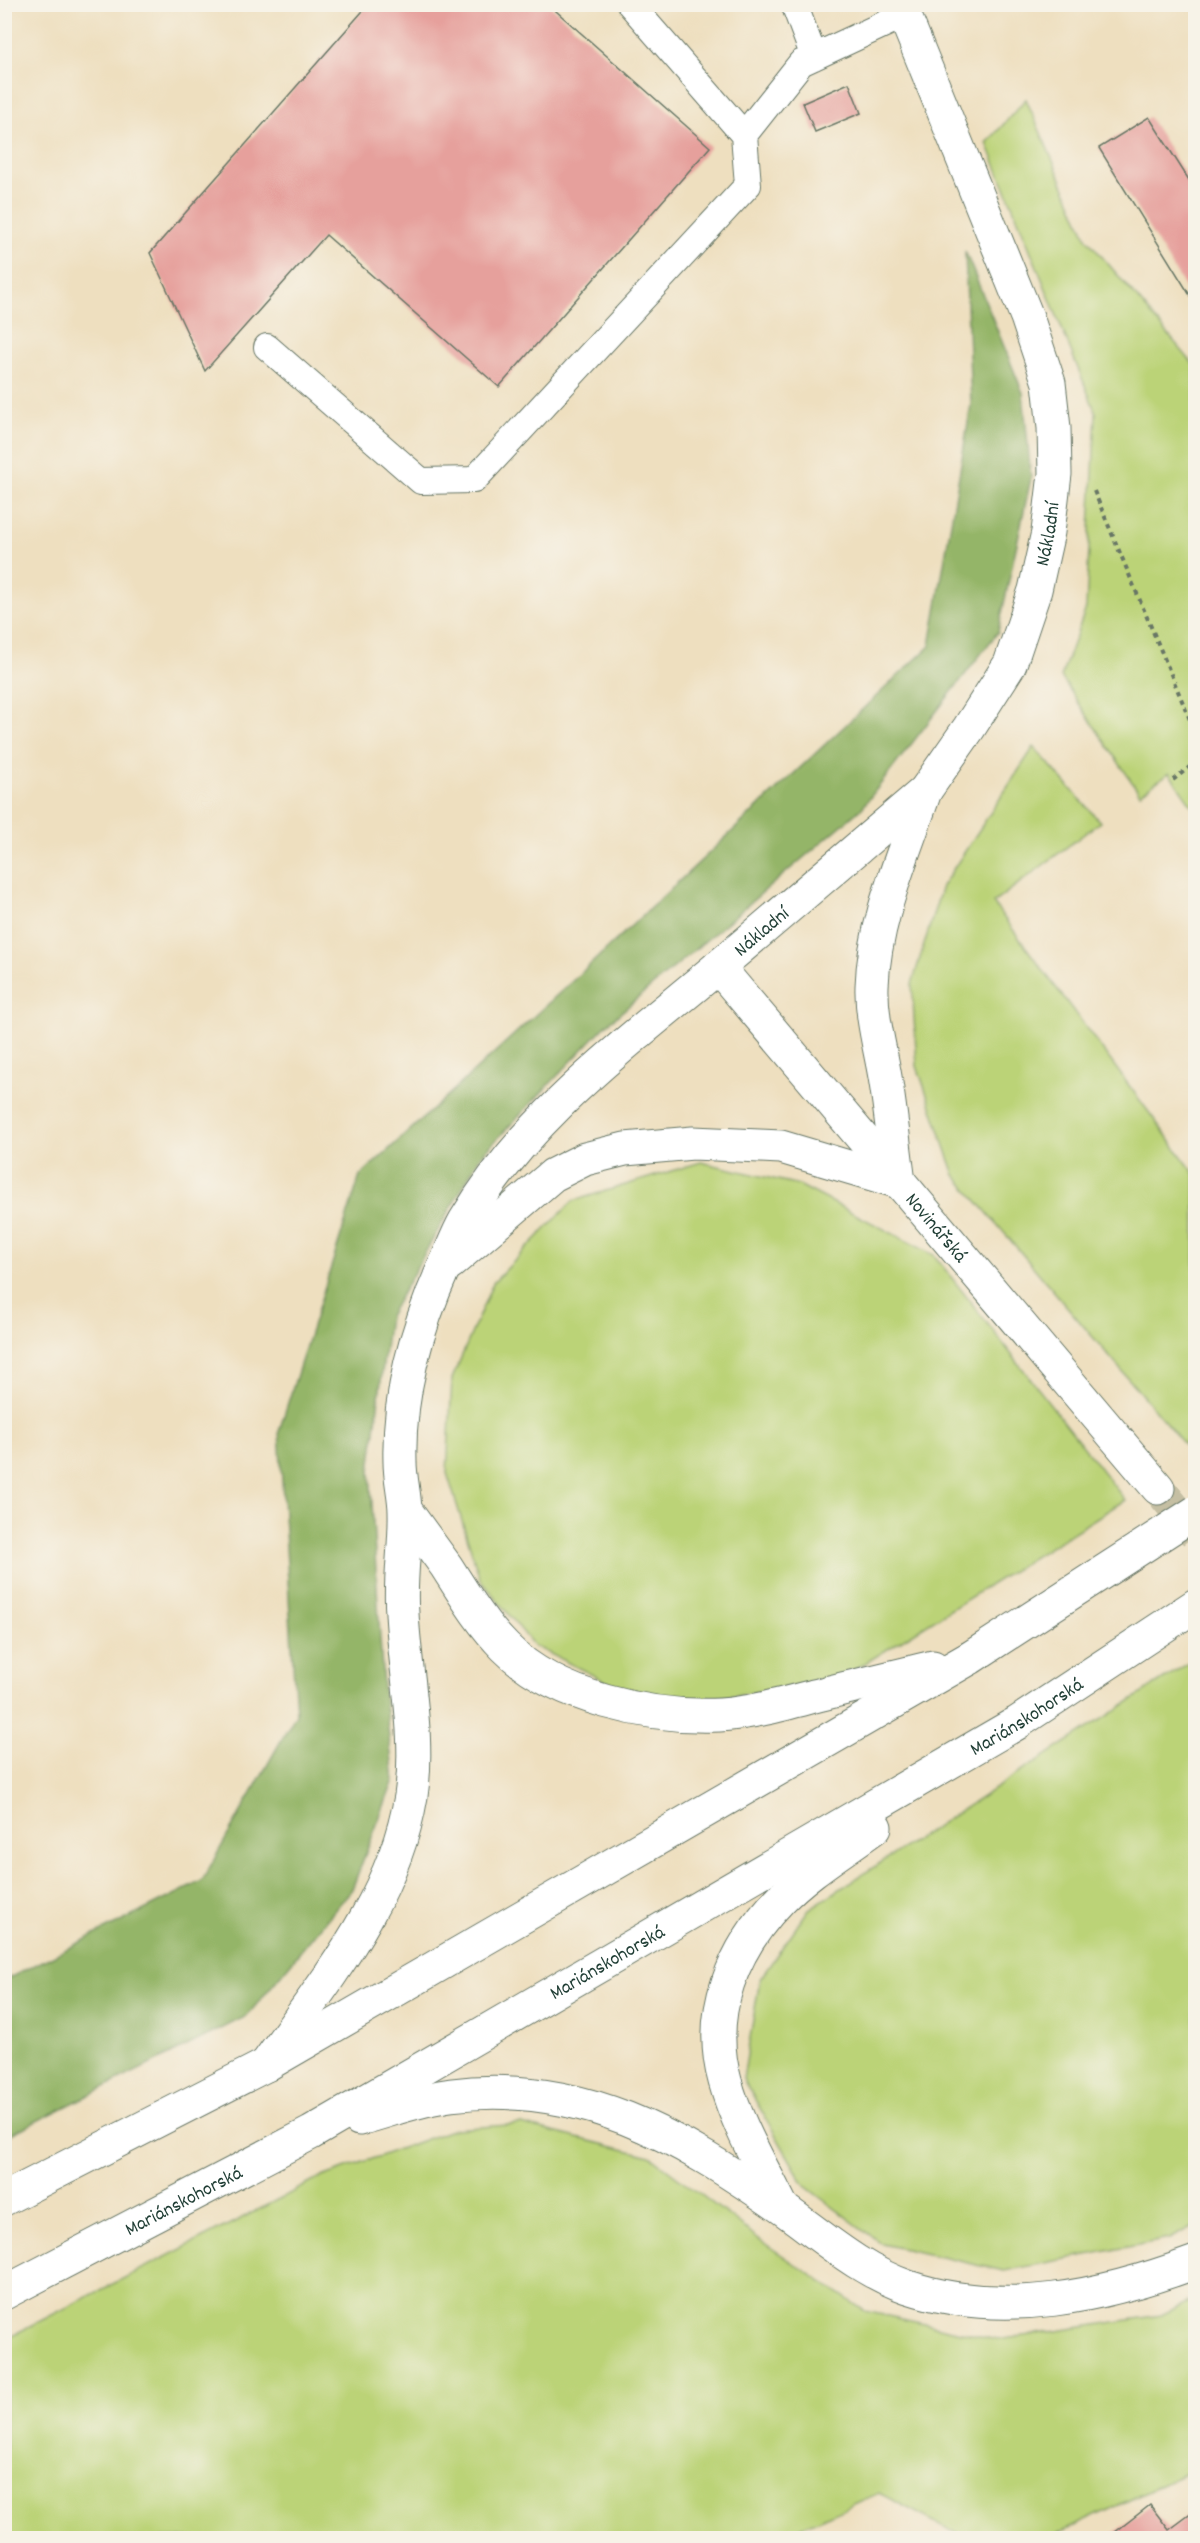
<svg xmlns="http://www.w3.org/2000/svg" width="1200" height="2543" font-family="Dekko,sans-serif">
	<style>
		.green { fill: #bbd377; stroke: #6d8856; stroke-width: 1.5 }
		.forest { fill: #94b568; stroke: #5a794e; stroke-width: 1.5 }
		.building { fill: #e6a09c }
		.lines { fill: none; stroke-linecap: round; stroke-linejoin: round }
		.tertiary-tunnel { stroke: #c5bfa3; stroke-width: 33; stroke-dasharray: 33 16; stroke-linecap: butt }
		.service-casing { stroke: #677665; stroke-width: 28 }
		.minor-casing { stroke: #677665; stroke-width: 35 }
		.tertiary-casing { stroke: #677665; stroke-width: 35 }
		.secondary-casing { stroke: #677665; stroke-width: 35 }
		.path { stroke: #677665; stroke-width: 4; stroke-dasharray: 4.5 4.5; stroke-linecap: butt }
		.service { stroke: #fff; stroke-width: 26 }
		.minor { stroke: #fff; stroke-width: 33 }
		.tertiary { stroke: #fff; stroke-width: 33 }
		.secondary { stroke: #fff; stroke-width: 33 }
		.secondary-bridge-casing { stroke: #677665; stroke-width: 35; stroke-linecap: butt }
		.secondary-bridge { stroke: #fff; stroke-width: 33 }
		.labels { text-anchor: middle; stroke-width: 6; stroke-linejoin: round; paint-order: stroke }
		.street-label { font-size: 20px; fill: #1f3d34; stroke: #f7f3e8 }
	</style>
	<rect width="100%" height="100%" fill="#f7f3e8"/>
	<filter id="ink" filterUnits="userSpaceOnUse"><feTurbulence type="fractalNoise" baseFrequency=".0167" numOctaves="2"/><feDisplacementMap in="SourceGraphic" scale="12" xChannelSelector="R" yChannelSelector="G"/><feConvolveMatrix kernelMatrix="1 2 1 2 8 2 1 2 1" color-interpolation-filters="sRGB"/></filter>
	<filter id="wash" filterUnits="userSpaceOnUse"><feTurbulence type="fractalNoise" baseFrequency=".008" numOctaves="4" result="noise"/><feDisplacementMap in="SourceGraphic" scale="24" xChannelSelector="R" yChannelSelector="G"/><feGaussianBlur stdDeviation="1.35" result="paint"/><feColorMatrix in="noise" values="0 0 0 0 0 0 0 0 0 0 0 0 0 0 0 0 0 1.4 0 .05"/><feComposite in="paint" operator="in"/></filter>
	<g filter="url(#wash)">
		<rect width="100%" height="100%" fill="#eedfbf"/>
		<path class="green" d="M 1026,99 L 1087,239 L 1195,366 L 1195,810 L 1169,773 L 1140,794 L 1061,677 L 1086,608 L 1096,413 L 987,143 Z
			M 1034,747 L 1100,822 L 993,903 L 1195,1174 L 1194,1456 L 955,1175 L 917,1066 L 912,984 L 942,886 Z
			M 701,1162 L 799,1185 L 934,1255 L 1125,1500 L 840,1679 L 704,1700 L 625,1691 L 534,1646 L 480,1579 L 447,1473 L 452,1379 L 493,1283 L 573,1201 Z
			M 1195,1659 L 1195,2225 L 1169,2239 L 1004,2271 L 882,2244 L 805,2186 L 743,2079 L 760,1979 L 809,1909 Z
			M 521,2124 L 650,2156 L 767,2245 L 865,2311 L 998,2340 L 1161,2315 L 1195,2299 L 1195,2469 L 1049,2538 L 965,2538 L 879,2493 L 776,2538 L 5,2538 L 5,2339 L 322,2177 L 454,2129 Z"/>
		<path class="forest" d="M 965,251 L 1023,393 L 1031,478 L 998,632 L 862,808 L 605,1026 L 480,1157 L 389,1316 L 370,1471 L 383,1687 L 394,1780 L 352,1889 L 247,2016 L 5,2137 L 5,1980 L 202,1881 L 296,1714 L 279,1431 L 360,1176 L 580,974 L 930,646 L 971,405 Z"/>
		<g id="blocks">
			<path class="building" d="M 369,4 L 548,4 L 710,147 L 499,387 L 326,235 L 205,371 L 150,253 Z
				M 849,83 L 861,113 L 815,132 L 803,103 Z
				M 1149,117 L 1196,191 L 1196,305 L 1099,148 Z
				M 1150,2505 L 1169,2530 L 1196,2510 L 1196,2538 L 1102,2538 L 1110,2536 Z"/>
		</g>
	</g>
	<g filter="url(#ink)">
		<use href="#blocks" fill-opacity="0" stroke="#677665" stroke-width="1.5"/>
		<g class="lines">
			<path class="tertiary-tunnel" d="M 1158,1488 L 1196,1534"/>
			<g class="service-casing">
				<path id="service" d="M 630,4 L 744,135 L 801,63 L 904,15
					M 794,4 L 814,57
					M 267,347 L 421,481 L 474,480 L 748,185 L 744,135"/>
			</g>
			<g class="minor-casing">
				<g id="minor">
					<path id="s1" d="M 718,967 L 925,791 L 969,728 L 1010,664 L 1035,590 L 1048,532 L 1055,474 L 1054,428 L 1049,383 L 1027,317 L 900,4"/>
					<path d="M 899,1182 C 894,1147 891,1112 885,1077 C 880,1047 871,1017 872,986 C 874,920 904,854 925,791"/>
				</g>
			</g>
			<g class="tertiary-casing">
				<g id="tertiary">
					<path id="s2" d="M 718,967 L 1158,1488"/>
				</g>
			</g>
			<g class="secondary-casing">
				<g id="secondary">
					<path d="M 450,1263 L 553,1175 L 585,1159 L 625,1149 L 693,1143 L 781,1147 L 899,1182"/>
					<path d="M 406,1511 C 419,1529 433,1548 446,1566 C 464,1594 481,1623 505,1647 C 555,1698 651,1718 720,1715 C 752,1713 784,1704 814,1696 C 854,1686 894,1677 933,1667"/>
					<path d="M 266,2065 C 325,1981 394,1900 411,1796 C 420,1737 405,1672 402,1613 C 399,1579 406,1546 405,1512 C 405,1496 400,1479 400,1462 C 398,1394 416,1329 444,1267 C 451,1252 457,1235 465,1221 C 527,1116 626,1044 718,967"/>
					<path d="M 359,2119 C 389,2111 420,2099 451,2095 C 581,2079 679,2136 782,2208 C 823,2237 859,2270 908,2287 C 1004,2319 1104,2296 1196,2262"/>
					<path d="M 4,2199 L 266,2065 L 970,1658"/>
					<path d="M 781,2205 C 761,2165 737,2125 725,2081 C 706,2013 733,1948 781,1899 C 808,1871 844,1850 875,1827"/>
					<path id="s3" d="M 4,2293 L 311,2133 L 1017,1723 L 1196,1605"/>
				</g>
			</g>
			<path class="path" d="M 1094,491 L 1196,734
				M 1173,780 L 1196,762"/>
			<use href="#service" class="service"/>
			<use href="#minor" class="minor"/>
			<use href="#tertiary" class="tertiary"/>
			<use href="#secondary" class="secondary"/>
			<g class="secondary-bridge-casing">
				<path id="secondary-bridge" d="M 970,1658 L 1196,1512"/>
			</g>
			<use href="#secondary-bridge" class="secondary-bridge"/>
		</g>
	</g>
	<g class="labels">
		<g class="street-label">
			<text dy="7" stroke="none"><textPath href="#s1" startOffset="560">Nákladní</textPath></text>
			<text dy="7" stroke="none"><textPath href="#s1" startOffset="56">Nákladní</textPath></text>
			<text dy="7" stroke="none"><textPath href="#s2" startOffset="340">Novinářská</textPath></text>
			<text dy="7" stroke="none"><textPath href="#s3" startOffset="1174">Mariánskohorská</textPath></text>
			<text dy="7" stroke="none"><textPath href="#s3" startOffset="688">Mariánskohorská</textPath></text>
			<text dy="7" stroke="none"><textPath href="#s3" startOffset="202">Mariánskohorská</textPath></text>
		</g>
	</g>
	<rect width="1200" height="2543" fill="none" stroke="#f7f3e8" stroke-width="24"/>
</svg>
